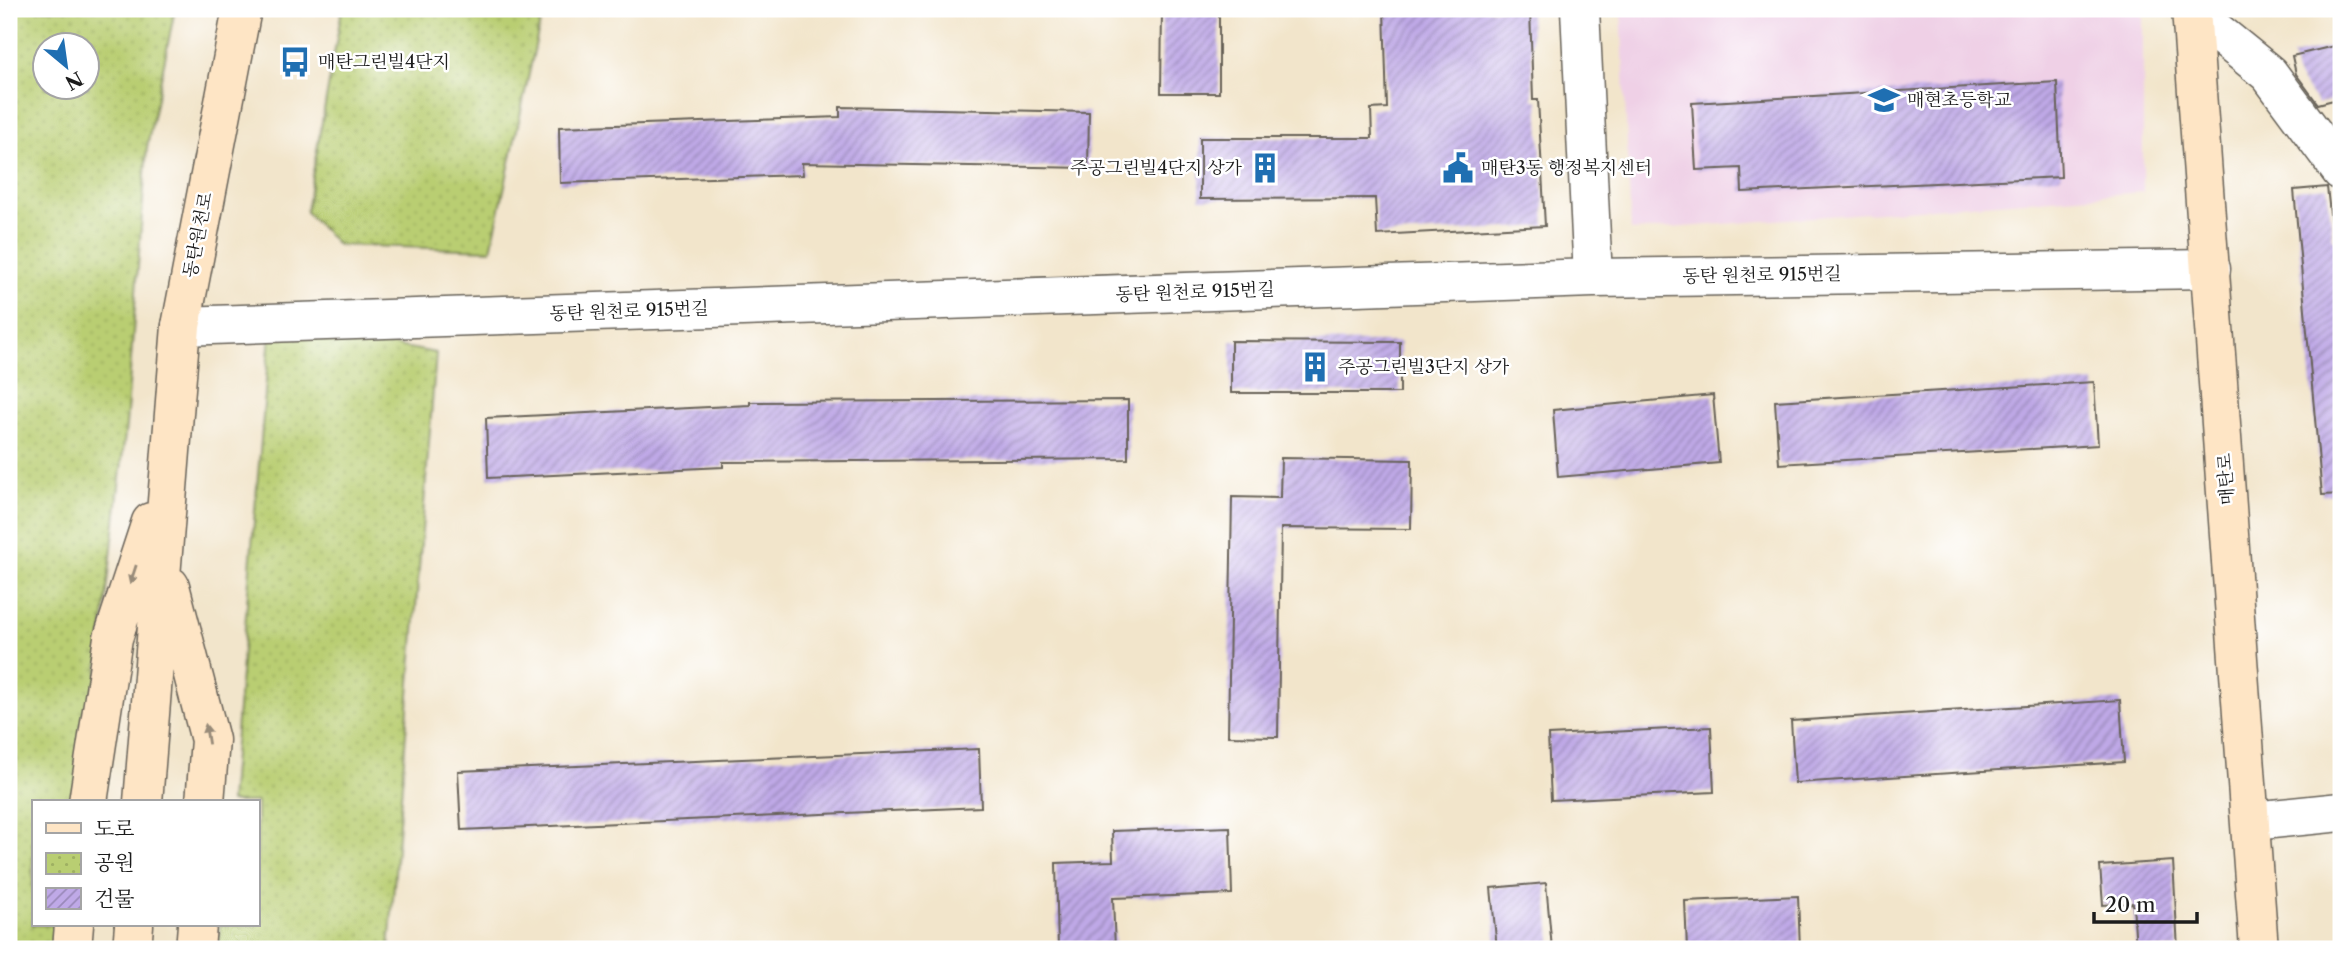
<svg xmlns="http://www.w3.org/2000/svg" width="2350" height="958" font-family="'Libre Caslon Text','Noto Serif KR',serif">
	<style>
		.built { fill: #efd0e6 }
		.park { fill: url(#park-dots); stroke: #6a7547; stroke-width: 2; fill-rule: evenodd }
		.building { fill: url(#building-hatch) }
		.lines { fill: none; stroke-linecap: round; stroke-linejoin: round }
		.street-casing { stroke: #676259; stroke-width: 41 }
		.secondary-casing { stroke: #676259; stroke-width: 41 }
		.street { stroke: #fff; stroke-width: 38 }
		.secondary { stroke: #fee5c5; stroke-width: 38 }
		.oneway { fill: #988b79 }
		.labels { text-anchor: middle; stroke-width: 5; stroke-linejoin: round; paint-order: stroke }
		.poi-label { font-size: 18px; fill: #1c1c1c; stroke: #fff; text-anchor: start }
		.street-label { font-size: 18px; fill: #1c1c1c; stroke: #fff }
	</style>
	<defs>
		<pattern id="park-dots" width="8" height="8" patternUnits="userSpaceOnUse" patternTransform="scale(1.75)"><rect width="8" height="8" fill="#b9ce72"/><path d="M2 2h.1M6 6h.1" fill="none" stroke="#9eb062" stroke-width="1.8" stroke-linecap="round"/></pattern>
		<pattern id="building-hatch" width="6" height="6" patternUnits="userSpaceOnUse" patternTransform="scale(1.75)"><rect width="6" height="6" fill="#bfa9e7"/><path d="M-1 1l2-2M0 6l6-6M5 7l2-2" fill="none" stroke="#9a89ba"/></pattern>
	</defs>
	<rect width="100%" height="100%" fill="#fff"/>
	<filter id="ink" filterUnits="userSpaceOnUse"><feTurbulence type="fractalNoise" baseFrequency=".0143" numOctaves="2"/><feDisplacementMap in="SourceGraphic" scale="14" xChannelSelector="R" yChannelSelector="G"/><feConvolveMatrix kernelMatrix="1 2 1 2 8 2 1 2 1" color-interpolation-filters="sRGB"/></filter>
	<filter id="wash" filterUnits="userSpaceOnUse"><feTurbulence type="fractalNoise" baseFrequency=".00686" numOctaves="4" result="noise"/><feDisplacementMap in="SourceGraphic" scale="28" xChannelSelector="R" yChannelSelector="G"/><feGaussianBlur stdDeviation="1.57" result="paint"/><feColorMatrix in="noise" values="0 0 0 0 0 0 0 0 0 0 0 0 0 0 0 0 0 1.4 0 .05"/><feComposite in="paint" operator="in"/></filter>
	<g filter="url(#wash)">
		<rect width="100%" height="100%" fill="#f2e5cb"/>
		<path class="built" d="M 1621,9 L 2143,9 L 2143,192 L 1631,231 Z"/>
		<path class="park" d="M 10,9 L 175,9 L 147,147 L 126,425 L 83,802 L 33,802 L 33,925 L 69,925 L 66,949 L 9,949 ZM 46,46 L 88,46 L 88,88 L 46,88 Z
			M 342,9 L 543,9 L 491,250 L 338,245 L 306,212 Z
			M 271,323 L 436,353 L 389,949 L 218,949 L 220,925 L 257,925 L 257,802 L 230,802 Z"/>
		<g id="blocks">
			<path class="building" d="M 1162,9 L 1219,9 L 1219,93 L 1161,93 Z
				M 1384,9 L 1530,9 L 1533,100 L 1538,100 L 1545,226 L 1377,235 L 1375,198 L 1200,199 L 1200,138 L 1372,138 L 1371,109 L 1387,108 Z
				M 2334,46 L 2341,75 L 2341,98 L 2318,104 L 2296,74 L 2292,56 Z
				M 2057,82 L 2061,177 L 1742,192 L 1741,168 L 1696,170 L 1692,103 Z
				M 840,107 L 1089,112 L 1088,168 L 802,163 L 803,175 L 560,183 L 559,127 L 840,117 Z
				M 2327,187 L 2333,240 L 2341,239 L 2341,494 L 2322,495 L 2294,190 Z
				M 1231,341 L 1400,342 L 1400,393 L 1231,393 Z
				M 2094,382 L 2098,445 L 1779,464 L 1775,401 Z
				M 1713,395 L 1719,463 L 1558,477 L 1553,410 Z
				M 1128,400 L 1128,459 L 723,462 L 723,467 L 488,478 L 486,418 L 750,405 L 750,402 Z
				M 1281,458 L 1412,460 L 1411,529 L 1281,528 L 1278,737 L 1228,736 L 1232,497 L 1280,498 Z
				M 2120,700 L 2124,762 L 1795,783 L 1791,721 Z
				M 1711,727 L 1714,792 L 1551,800 L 1548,735 Z
				M 979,749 L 981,807 L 461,830 L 458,771 Z
				M 1230,827 L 1232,894 L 1113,898 L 1115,949 L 1058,949 L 1056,863 L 1113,861 L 1112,831 Z
				M 2173,861 L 2178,949 L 2136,949 L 2133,903 L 2103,905 L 2100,866 Z
				M 1546,883 L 1552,949 L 1497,949 L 1491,888 Z
				M 1798,896 L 1800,949 L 1687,949 L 1685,901 Z"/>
		</g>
	</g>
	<g filter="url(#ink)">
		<use href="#blocks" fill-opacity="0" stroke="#676259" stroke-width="2"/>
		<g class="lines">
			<g class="street-casing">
				<path id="street" d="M 1580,9 L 1593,278
					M 2191,11 L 2269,74 L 2341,171
					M 181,326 L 1593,278 L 2211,269
					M 2252,821 L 2341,812"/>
			</g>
			<g class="secondary-casing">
				<path id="secondary" d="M 2191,9 L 2259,949
					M 170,586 L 210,740 L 205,802
					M 88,802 L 113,638 L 151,522
					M 143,802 L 181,326 L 242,9
					M 72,949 L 74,925
					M 132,949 L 134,925
					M 195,949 L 197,925"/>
			</g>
			<use href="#street" class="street"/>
			<use href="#secondary" class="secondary"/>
		</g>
		<defs><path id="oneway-solid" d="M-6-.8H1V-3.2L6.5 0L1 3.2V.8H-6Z" transform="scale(1.75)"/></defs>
		<g class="oneway">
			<use href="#oneway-solid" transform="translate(133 575) rotate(108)"/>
			<use href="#oneway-solid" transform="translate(207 734) rotate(-99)"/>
		</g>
	</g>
	<defs>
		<g id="bus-bare" transform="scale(2.415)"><path d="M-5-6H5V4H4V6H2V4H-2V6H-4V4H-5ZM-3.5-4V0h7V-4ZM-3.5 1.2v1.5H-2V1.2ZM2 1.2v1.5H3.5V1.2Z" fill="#1f6fb2" stroke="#fff" stroke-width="2.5" paint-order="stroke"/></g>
		<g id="school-bare" transform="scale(2.415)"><path d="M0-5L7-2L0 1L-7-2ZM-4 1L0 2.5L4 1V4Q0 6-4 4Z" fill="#1f6fb2" stroke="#fff" stroke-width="2.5" paint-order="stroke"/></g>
		<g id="building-bare" transform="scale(2.415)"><path d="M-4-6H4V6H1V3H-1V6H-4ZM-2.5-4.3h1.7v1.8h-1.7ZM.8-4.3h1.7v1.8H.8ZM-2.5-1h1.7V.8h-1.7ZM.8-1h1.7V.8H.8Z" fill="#1f6fb2" stroke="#fff" stroke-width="2.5" paint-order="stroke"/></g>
		<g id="civic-bare" transform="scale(2.415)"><path d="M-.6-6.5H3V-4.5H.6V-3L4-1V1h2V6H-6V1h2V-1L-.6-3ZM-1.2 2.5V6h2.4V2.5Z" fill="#1f6fb2" stroke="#fff" stroke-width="2.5" paint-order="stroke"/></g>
	</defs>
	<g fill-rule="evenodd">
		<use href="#bus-bare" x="295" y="62"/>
		<use href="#school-bare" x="1884" y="100"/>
		<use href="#building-bare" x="1265" y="168"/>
		<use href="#civic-bare" x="1458" y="168"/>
		<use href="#building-bare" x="1315" y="367"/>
	</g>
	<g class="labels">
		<g class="poi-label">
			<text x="318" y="68">매탄그린빌4단지</text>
			<text x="1907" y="106">매현초등학교</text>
			<text x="1242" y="174" text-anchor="end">주공그린빌4단지 상가</text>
			<text x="1481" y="174">매탄3동 행정복지센터</text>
			<text x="1338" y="373">주공그린빌3단지 상가</text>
		</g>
		<g class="street-label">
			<text transform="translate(198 235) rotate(-79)" y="6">동탄원천로</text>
			<text transform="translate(1762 275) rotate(-1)" y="6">동탄 원천로 915번길</text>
			<text transform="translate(1195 292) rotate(-2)" y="6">동탄 원천로 915번길</text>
			<text transform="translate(629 311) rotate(-2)" y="6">동탄 원천로 915번길</text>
			<text transform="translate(2226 479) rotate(-94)" y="6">매탄로</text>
		</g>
	</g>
	<rect width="2350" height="958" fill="none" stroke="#fff" stroke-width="35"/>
	<rect x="32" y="800" width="228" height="126" fill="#ffffff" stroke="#a4a4a4" stroke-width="2"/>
	<rect x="46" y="823" width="35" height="10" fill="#fee5c5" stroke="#a4a4a4" stroke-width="2"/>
	<text x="94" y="836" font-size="21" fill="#1c1c1c">도로</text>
	<rect x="46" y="853" width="35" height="21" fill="url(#park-dots)" stroke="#a4a4a4" stroke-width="2"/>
	<text x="94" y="870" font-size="21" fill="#1c1c1c">공원</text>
	<rect x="46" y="888" width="35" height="21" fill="url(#building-hatch)" stroke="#a4a4a4" stroke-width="2"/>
	<text x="94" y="906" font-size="21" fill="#1c1c1c">건물</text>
	<g transform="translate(66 66) rotate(151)"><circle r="33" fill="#ffffff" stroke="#a4a4a4" stroke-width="2"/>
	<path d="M0-5L12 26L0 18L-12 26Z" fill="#1f6fb2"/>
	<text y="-10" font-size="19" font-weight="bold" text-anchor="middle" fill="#1c1c1c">N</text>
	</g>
	<path d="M2094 912v10h103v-10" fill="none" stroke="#1c1c1c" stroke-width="3.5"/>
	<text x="2105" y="912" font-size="21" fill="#1c1c1c" stroke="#ffffff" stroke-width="5" paint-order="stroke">20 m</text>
</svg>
